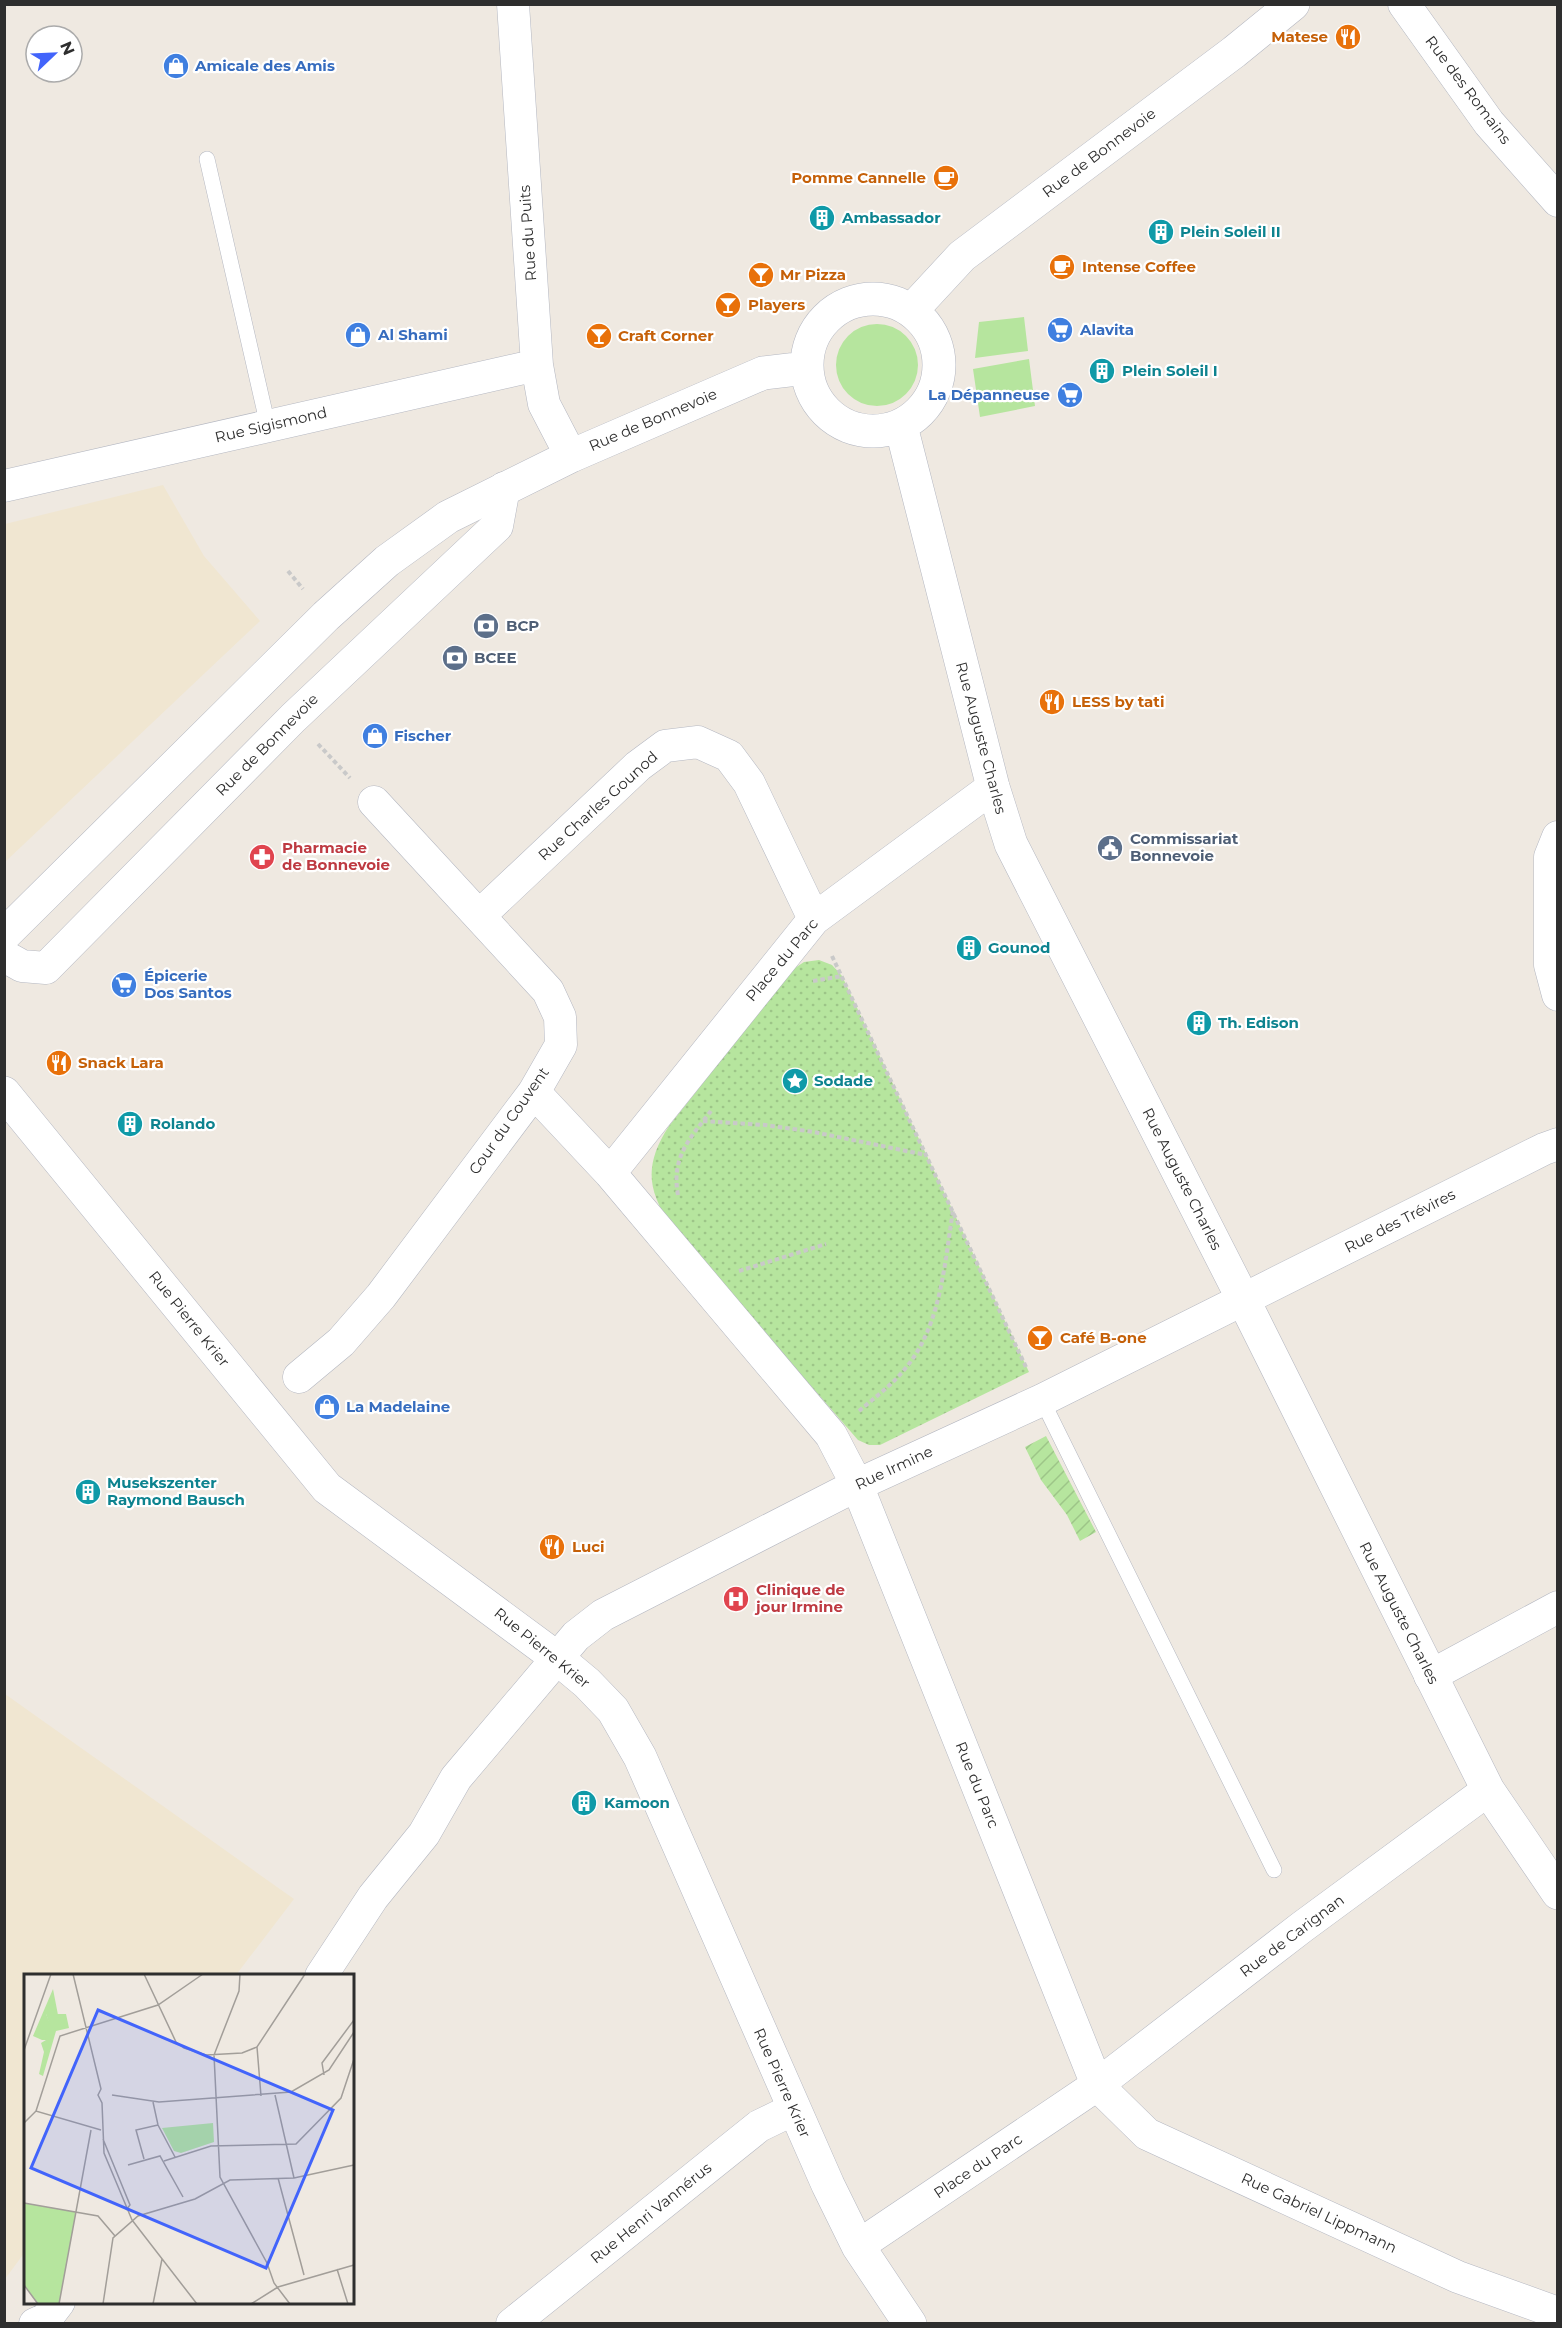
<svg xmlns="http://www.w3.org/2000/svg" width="1562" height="2328" font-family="Montserrat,sans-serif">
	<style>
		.education { fill: #f0e6d1 }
		.grass { fill: #b6e59e }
		.park { fill: url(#park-dots) }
		.garden { fill: url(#garden-furrows) }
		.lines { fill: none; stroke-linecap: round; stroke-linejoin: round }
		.lane-casing { stroke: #b4b7c1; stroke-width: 16 }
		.street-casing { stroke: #b4b7c1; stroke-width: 33 }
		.secondary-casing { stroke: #b4b7c1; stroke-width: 34 }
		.path { stroke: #c9c9c9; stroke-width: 4; stroke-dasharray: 4.5 3; stroke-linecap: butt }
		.lane { stroke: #fff; stroke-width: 15 }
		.street { stroke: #fff; stroke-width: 32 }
		.secondary { stroke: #fff; stroke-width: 33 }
		.labels { text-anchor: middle; stroke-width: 4.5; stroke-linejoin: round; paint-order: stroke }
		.food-label { font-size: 15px; font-weight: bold; fill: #c56008; stroke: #fff; text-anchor: start }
		.shop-label { font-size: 15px; font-weight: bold; fill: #366cbe; stroke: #fff; text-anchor: start }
		.street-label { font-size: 15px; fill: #2e2e2e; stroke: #fff }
		.culture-label { font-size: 15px; font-weight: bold; fill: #0d838f; stroke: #fff; text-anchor: start }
		.service-label { font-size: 15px; font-weight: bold; fill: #4e5e75; stroke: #fff; text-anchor: start }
		.health-label { font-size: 15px; font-weight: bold; fill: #be3a42; stroke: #fff; text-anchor: start }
		.inset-road { fill: none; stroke: #a29e99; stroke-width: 1.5 }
		.view { fill: #4264fb; fill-opacity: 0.15; stroke: #4264fb; stroke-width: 3 }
		.inset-edge { fill: none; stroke: #2e2e2e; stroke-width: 3 }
	</style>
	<defs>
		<pattern id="park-dots" width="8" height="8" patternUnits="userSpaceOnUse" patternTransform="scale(1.5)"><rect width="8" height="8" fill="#b6e59e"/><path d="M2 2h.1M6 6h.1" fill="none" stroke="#9dc588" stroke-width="1.8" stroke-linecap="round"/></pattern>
		<pattern id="garden-furrows" width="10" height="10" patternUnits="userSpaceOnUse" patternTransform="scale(1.5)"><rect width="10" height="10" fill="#b6e59e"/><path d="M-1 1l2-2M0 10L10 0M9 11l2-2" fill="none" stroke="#9dc588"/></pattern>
	</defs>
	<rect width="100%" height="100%" fill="#efe9e1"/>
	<path class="education" d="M 163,485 L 204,556 L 260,621 L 5,862 L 5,524 Z
		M 5,1694 L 294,1899 L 236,1975 L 26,1976 L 25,2252 L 5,2279 Z"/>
	<path class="grass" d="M 1024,317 L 1028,351 L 975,358 L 979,322 Z
		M836 365a41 41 0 1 1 82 0a41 41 0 1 1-82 0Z
		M 1029,359 L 1035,406 L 980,417 L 973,369 Z"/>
	<path class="park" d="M 819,960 L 832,965 L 842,976 L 1029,1372 L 880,1445 L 869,1445 L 858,1440 L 671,1225 C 646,1189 645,1163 669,1126 L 792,970 L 804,962 Z"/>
	<path class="garden" d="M 1046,1436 L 1096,1532 L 1080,1541 L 1067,1515 L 1041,1480 L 1025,1447 Z"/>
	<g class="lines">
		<g class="lane-casing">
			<path id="lane" d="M 207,159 L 268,426
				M 1042,1400 L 1274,1870"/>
		</g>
		<g class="street-casing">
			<path id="street" d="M 513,4 L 537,365 L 544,404 L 571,456
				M 1404,4 L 1489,123 L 1558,201
				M 4,486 L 537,365
				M 1558,837 L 1550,857 L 1550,965 L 1558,995
				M 479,916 L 638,766 L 665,746 L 698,742 L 729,756 L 749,783 L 814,919
				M 4,956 L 22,966 L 46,968 L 293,718 L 497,526 L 504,488
				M 534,1092 L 610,1173 L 831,1435 L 857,1485 L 1097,2085 L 1147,2134 L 1458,2277 L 1558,2313
				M 610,1173 L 814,919 L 993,787
				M 299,1377 L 341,1342 L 381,1296 L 534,1092 L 561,1045 L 560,1017 L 548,991 L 374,802
				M 1430,1676 L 1558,1607
				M 321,1976 L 373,1897 L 424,1834 L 456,1778 L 576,1636 L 603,1615 L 857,1485 L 1042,1400 L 1544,1149 L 1558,1144
				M 858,2246 L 1097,2085 L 1302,1927 L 1488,1790
				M 35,2324 L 46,2319 L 59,2302
				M 512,2324 L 759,2126 L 794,2109"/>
		</g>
		<g class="secondary-casing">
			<path id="secondary" d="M807 365a66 66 0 1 1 132 0a66 66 0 1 1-132 0Z
				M 912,310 L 962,256 L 1234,52 L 1293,4
				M 901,426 L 993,787 L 1011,844 L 1243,1299 L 1488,1790 L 1558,1893
				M 4,935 L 326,616 L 387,561 L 448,517 L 571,456 L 763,373 L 806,368
				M 4,1093 L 327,1488 L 557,1658 L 587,1683 L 613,1710 L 640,1757 L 828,2185 L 858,2246 L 910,2324"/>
		</g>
		<path class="path" d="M 288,571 L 303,589
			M 318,744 L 350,778
			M 832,956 L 1026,1367
			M 813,981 L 842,976
			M 703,1121 L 765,1125 L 814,1132 L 926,1155
			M 678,1195 C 671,1158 689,1139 711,1111
			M 739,1271 L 826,1244
			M 859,1411 C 874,1398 891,1386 904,1370 C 941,1327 944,1266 953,1211"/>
		<use href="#lane" class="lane"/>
		<use href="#street" class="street"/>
		<use href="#secondary" class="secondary"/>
	</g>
	<defs>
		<g id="restaurant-disc" transform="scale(1.35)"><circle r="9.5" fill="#e8710a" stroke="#fff"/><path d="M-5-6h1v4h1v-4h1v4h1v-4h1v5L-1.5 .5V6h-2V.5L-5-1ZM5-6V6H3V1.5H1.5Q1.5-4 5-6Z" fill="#fff"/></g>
		<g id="shop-disc" transform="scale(1.35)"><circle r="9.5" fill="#3f7fe0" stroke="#fff"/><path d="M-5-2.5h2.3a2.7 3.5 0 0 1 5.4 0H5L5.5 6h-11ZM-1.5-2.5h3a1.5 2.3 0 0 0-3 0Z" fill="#fff"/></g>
		<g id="cafe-disc" transform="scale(1.35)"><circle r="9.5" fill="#e8710a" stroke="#fff"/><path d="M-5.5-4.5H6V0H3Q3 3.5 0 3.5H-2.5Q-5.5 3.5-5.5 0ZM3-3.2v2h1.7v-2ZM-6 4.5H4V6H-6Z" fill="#fff"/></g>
		<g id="building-disc" transform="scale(1.35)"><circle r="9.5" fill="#0f9aa8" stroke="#fff"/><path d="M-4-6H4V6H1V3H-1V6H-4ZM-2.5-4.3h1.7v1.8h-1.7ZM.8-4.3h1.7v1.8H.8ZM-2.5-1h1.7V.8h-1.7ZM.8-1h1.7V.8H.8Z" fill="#fff"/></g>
		<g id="bar-disc" transform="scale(1.35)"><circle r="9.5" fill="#e8710a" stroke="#fff"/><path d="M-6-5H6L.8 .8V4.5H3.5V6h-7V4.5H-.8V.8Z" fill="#fff"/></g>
		<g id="supermarket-disc" transform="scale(1.35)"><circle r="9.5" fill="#3f7fe0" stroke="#fff"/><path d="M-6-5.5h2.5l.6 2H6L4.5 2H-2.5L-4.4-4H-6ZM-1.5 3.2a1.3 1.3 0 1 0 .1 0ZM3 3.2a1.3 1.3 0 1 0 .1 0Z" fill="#fff"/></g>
		<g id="bank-disc" transform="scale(1.35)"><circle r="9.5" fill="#5c6f8a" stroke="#fff"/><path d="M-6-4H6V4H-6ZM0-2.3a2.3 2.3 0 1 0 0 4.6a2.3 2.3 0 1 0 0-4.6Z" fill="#fff"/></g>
		<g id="civic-disc" transform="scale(1.35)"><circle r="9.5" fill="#5c6f8a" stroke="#fff"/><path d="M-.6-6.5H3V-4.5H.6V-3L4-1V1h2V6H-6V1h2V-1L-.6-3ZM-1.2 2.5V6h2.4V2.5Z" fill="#fff"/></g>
		<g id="pharmacy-disc" transform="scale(1.35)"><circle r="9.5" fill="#e0444e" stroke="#fff"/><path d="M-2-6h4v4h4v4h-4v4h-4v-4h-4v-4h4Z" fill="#fff"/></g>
		<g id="sight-disc" transform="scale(1.35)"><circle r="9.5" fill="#0f9aa8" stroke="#fff"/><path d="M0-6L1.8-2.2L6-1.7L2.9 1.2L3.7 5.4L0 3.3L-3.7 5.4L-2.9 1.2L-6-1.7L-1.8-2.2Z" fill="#fff"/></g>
		<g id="hospital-disc" transform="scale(1.35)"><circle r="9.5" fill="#e0444e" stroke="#fff"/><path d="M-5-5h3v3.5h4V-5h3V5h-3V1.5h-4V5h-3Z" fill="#fff"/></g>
	</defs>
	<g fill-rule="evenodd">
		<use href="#restaurant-disc" x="1348" y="37"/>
		<use href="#shop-disc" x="176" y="66"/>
		<use href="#cafe-disc" x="946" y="178"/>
		<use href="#building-disc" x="822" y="218"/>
		<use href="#building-disc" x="1161" y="232"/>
		<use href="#cafe-disc" x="1062" y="267"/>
		<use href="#bar-disc" x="761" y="275"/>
		<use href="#bar-disc" x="728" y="305"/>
		<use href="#supermarket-disc" x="1060" y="330"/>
		<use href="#shop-disc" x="358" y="335"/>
		<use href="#bar-disc" x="599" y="336"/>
		<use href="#building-disc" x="1102" y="371"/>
		<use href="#supermarket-disc" x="1070" y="395"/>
		<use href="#bank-disc" x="486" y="626"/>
		<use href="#bank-disc" x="455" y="658"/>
		<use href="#restaurant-disc" x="1052" y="702"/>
		<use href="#shop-disc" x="375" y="736"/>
		<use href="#civic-disc" x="1110" y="848"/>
		<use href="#pharmacy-disc" x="262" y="857"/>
		<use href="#building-disc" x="969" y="948"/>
		<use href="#supermarket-disc" x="124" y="985"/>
		<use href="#building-disc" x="1199" y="1023"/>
		<use href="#restaurant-disc" x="59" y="1063"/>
		<use href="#sight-disc" x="795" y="1081"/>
		<use href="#building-disc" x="130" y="1124"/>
		<use href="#bar-disc" x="1040" y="1338"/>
		<use href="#shop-disc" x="327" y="1407"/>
		<use href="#building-disc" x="88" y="1492"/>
		<use href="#restaurant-disc" x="552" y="1547"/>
		<use href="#hospital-disc" x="736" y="1599"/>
		<use href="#building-disc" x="584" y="1803"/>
	</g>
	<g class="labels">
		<g class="food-label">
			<text x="1328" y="42" text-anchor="end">Matese</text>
			<text x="926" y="183" text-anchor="end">Pomme Cannelle</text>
			<text x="1082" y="272">Intense Coffee</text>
			<text x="780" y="280">Mr Pizza</text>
			<text x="748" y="310">Players</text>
			<text x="618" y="341">Craft Corner</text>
			<text x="1072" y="707">LESS by tati</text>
			<text x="78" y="1068">Snack Lara</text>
			<text x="1060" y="1343">Café B-one</text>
			<text x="572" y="1552">Luci</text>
		</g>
		<g class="shop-label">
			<text x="195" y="71">Amicale des Amis</text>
			<text x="1080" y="335">Alavita</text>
			<text x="378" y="340">Al Shami</text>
			<text x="1050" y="400" text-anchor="end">La Dépanneuse</text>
			<text x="394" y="741">Fischer</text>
			<text x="144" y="981">Épicerie<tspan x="144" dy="17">Dos Santos</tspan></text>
			<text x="346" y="1412">La Madelaine</text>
		</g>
		<g class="street-label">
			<text transform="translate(1468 90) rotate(53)" y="5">Rue des Romains</text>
			<text transform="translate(1099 153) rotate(-37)" y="5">Rue de Bonnevoie</text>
			<text transform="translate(528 233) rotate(-94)" y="5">Rue du Puits</text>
			<text transform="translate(653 420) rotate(-23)" y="5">Rue de Bonnevoie</text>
			<text transform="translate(271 425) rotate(-13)" y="5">Rue Sigismond</text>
			<text transform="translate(981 738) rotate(75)" y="5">Rue Auguste Charles</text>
			<text transform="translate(267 745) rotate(-45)" y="5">Rue de Bonnevoie</text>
			<text transform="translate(598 806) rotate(-42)" y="5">Rue Charles Gounod</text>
			<text transform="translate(782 960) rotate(-50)" y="5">Place du Parc</text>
			<text transform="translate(509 1121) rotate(-55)" y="5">Cour du Couvent</text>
			<text transform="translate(1182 1179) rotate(63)" y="5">Rue Auguste Charles</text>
			<text transform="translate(1400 1221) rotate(-27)" y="5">Rue des Trévires</text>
			<text transform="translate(189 1319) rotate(51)" y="5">Rue Pierre Krier</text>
			<text transform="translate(894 1468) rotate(-25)" y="5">Rue Irmine</text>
			<text transform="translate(1399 1613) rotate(63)" y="5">Rue Auguste Charles</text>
			<text transform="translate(542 1648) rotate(39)" y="5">Rue Pierre Krier</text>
			<text transform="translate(977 1785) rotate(68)" y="5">Rue du Parc</text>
			<text transform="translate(1292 1936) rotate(-37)" y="5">Rue de Carignan</text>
			<text transform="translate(782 2083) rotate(66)" y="5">Rue Pierre Krier</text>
			<text transform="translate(978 2166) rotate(-34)" y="5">Place du Parc</text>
			<text transform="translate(651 2213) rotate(-39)" y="5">Rue Henri Vannérus</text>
			<text transform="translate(1319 2213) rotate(25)" y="5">Rue Gabriel Lippmann</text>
		</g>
		<g class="culture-label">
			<text x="842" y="223">Ambassador</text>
			<text x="1180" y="237">Plein Soleil II</text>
			<text x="1122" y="376">Plein Soleil I</text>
			<text x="988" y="953">Gounod</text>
			<text x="1218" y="1028">Th. Edison</text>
			<text x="814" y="1086">Sodade</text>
			<text x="150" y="1129">Rolando</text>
			<text x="107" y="1488">Musekszenter<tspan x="107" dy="17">Raymond Bausch</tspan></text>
			<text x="604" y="1808">Kamoon</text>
		</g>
		<g class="service-label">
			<text x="506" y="631">BCP</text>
			<text x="474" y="663">BCEE</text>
			<text x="1130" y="844">Commissariat<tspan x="1130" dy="17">Bonnevoie</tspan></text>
		</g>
		<g class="health-label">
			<text x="282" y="853">Pharmacie<tspan x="282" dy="17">de Bonnevoie</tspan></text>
			<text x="756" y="1595">Clinique de<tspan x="756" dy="17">jour Irmine</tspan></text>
		</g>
	</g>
	<g transform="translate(24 1974)">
		<rect width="330" height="330" fill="#efe9e1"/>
		<path d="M 29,15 L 34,41 L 22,40 L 28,54 L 22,66 L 18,66 L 9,62 Z" fill="#b6e59e"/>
		<path d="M 22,40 L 42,40 L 45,54 L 32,57 L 19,102 L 15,100 L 20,78 L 17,69 L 22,66 L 21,56 L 27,54 Z" fill="#b6e59e"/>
		<path d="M 189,149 L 190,168 L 157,179 L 150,177 L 138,154 ZM 0,229 L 52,238 L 35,330 L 14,330 L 0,311 Z" fill="#b6e59e"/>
		<path class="inset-road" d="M 49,0 L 77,115 L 74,121 L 78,129 L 80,179 L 108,246M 120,0 L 152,68 L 160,74 L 182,81 L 218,79 L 233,73 L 281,0M 216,0 L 215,17 L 190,81 L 196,203 L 243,289 L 250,309 L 266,330M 233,73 L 237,122M 0,76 L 27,0M 300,101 L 298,89 L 330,46M 88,121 L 135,128 L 267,118 L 305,96 L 330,58M 251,121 L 270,204M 129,128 L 134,151 L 151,183M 12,137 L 36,62 L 134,31 L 179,0M 0,149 L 12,137 L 77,156M 79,165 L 106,231 L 102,236M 120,185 L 112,156 L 134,151M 140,187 L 187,172 L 272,170 L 317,124 L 330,85M 104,191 L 136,182 L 159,223M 254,204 L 280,301M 0,229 L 74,242 L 91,262M 108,246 L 173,330M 313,295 L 324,330M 0,311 L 14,330M 35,330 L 67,156M 79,330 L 89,264 L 114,242 L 171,225 L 206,206 L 270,204 L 330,191M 129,330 L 138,285M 227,330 L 254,313 L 330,291"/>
		<path class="view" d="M 74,36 L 309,136 L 242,294 L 7,194 Z"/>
		<rect width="330" height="330" class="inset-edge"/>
	</g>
	<rect width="1562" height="2328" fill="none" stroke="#2e2e2e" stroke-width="12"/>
	<g transform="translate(54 54) rotate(67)"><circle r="28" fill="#ffffff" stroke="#ababab" stroke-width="1.5"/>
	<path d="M0-4.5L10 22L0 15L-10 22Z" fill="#4264fb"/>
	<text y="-9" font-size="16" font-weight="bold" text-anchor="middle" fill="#2e2e2e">N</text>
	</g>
</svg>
